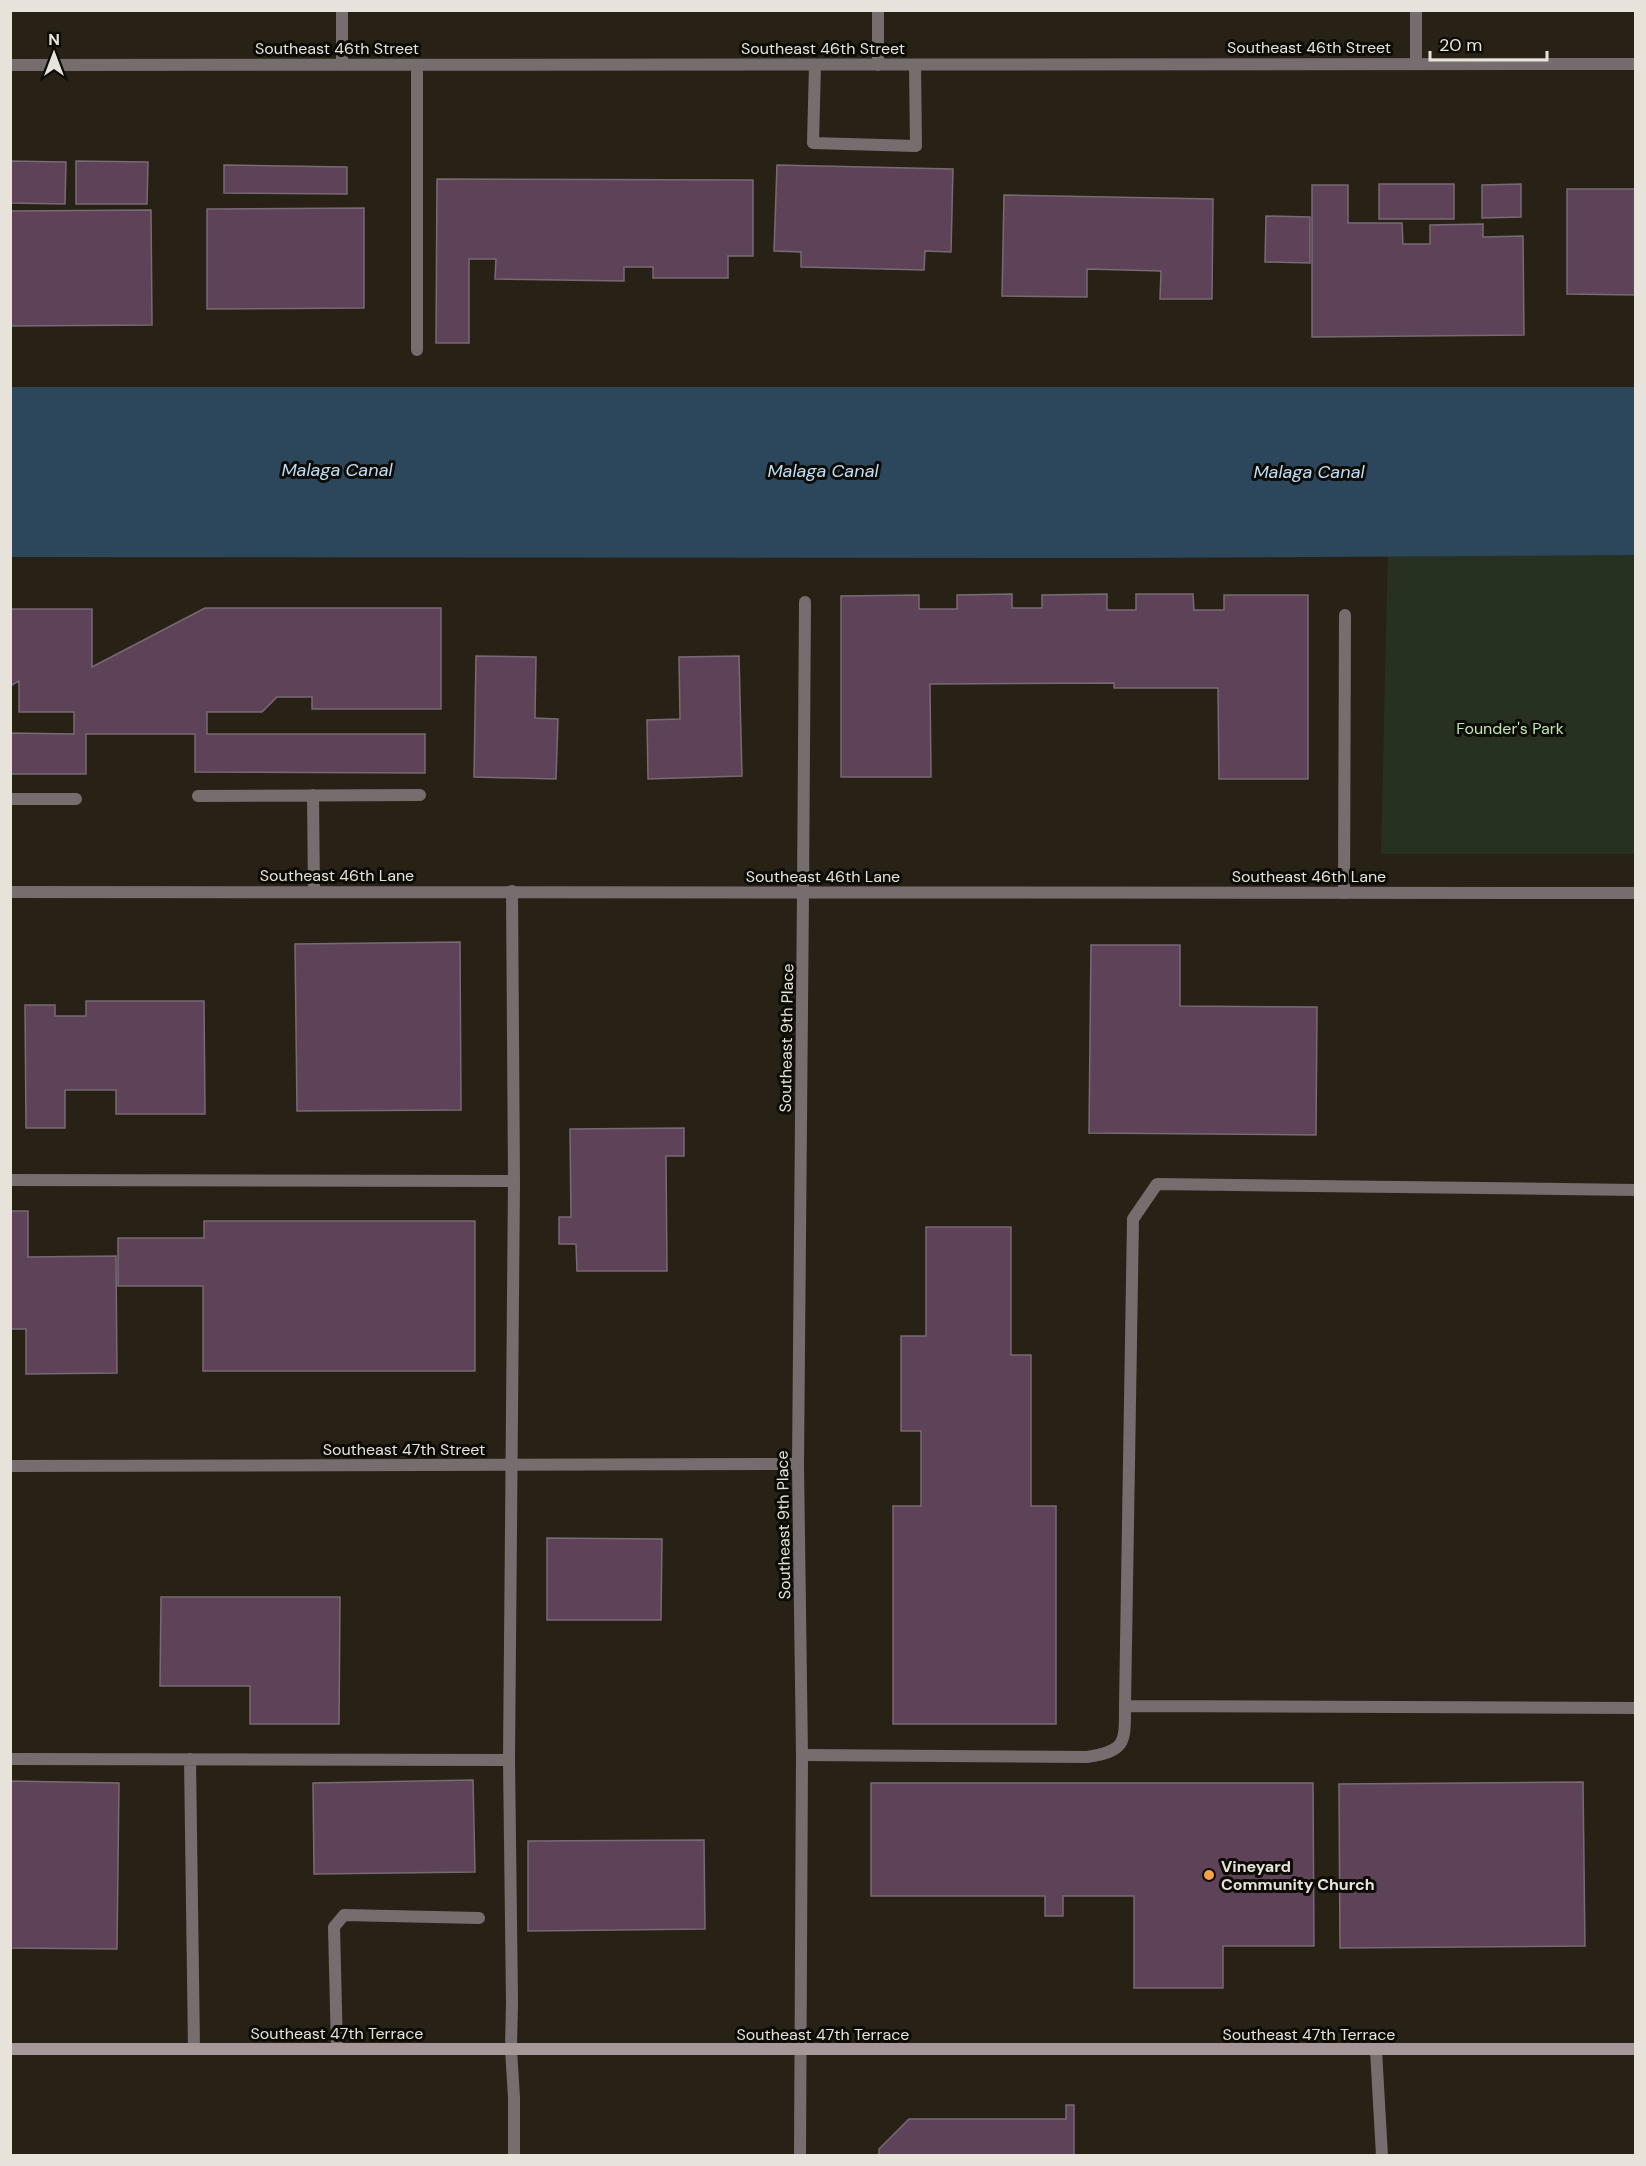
<svg xmlns="http://www.w3.org/2000/svg" width="1646" height="2166" font-family="'DM Sans',sans-serif">
	<style>
		.green { fill: #263122 }
		.water { fill: #2c465b }
		.building { fill: #5e4358; stroke: #786a74; stroke-width: 1.5 }
		.lines { fill: none; stroke-linecap: round; stroke-linejoin: round }
		.lane { stroke: #766e6e; stroke-width: 12 }
		.street { stroke: #766e6e; stroke-width: 12 }
		.secondary { stroke: #a69898; stroke-width: 12 }
		.poi-dot { fill: #f6a246; stroke: #0e0c07; stroke-width: 2 }
		.labels { text-anchor: middle; stroke-width: 6; stroke-linejoin: round; paint-order: stroke }
		.street-label { font-size: 16px; fill: #e7e3db; stroke: #0e0c07 }
		.park-label { font-size: 16px; fill: #c0e5b2; stroke: #0e0c07 }
		.poi-label { font-size: 16px; font-weight: bold; fill: #e7e3db; stroke: #0e0c07; text-anchor: start }
		.water-label { font-size: 18px; font-style: italic; fill: #bfddf6; stroke: #0e0c07 }
	</style>
	<rect width="100%" height="100%" fill="#282216"/>
	<path class="green" d="M 1635,544 L 1635,854 L 1381,854 L 1388,546 Z"/>
	<path class="water" d="M 11,387 L 1635,387 L 1635,555 L 1130,558 L 11,557 Z"/>
	<path class="building" d="M 10,161 L 66,162 L 65,204 L 10,203 Z
		M 76,161 L 148,162 L 147,204 L 76,204 Z
		M 224,165 L 347,167 L 347,194 L 224,193 Z
		M 777,165 L 953,169 L 951,252 L 925,251 L 924,270 L 801,267 L 801,252 L 774,251 Z
		M 437,179 L 753,180 L 753,256 L 728,256 L 728,278 L 653,278 L 653,267 L 624,267 L 624,281 L 495,279 L 496,259 L 469,259 L 469,343 L 436,343 Z
		M 1379,184 L 1454,184 L 1454,219 L 1379,219 Z
		M 1521,184 L 1521,217 L 1482,218 L 1482,185 Z
		M 1312,185 L 1348,185 L 1348,223 L 1402,223 L 1403,244 L 1430,244 L 1430,225 L 1483,224 L 1483,237 L 1523,236 L 1524,335 L 1312,337 Z
		M 1567,189 L 1636,189 L 1636,295 L 1567,294 Z
		M 1004,195 L 1213,199 L 1212,299 L 1160,299 L 1161,271 L 1087,269 L 1087,297 L 1002,296 Z
		M 364,208 L 364,308 L 207,309 L 207,209 Z
		M 151,210 L 152,325 L 10,326 L 10,211 Z
		M 1266,216 L 1310,217 L 1310,263 L 1265,262 Z
		M 1012,594 L 1012,608 L 1042,608 L 1042,595 L 1107,594 L 1107,610 L 1136,610 L 1136,594 L 1193,594 L 1194,610 L 1224,610 L 1224,595 L 1308,595 L 1308,779 L 1219,779 L 1218,688 L 1114,688 L 1114,683 L 930,684 L 931,777 L 841,777 L 841,596 L 919,595 L 919,609 L 957,609 L 957,595 Z
		M 205,608 L 441,608 L 441,709 L 312,709 L 312,697 L 277,697 L 262,712 L 207,712 L 207,734 L 425,734 L 425,773 L 195,772 L 195,734 L 86,734 L 86,774 L 10,774 L 10,733 L 74,734 L 74,712 L 19,712 L 19,681 L 10,686 L 10,609 L 92,609 L 92,667 Z
		M 476,656 L 536,657 L 535,718 L 558,719 L 556,779 L 474,777 Z
		M 739,656 L 742,776 L 648,779 L 647,720 L 680,719 L 679,657 Z
		M 460,942 L 461,1110 L 297,1111 L 295,944 Z
		M 1091,945 L 1180,945 L 1180,1006 L 1317,1007 L 1316,1135 L 1089,1133 Z
		M 86,1001 L 204,1001 L 205,1114 L 116,1114 L 116,1090 L 65,1090 L 65,1128 L 26,1128 L 25,1005 L 55,1005 L 55,1016 L 86,1016 Z
		M 684,1128 L 684,1156 L 666,1156 L 667,1271 L 577,1271 L 576,1244 L 559,1244 L 559,1217 L 571,1217 L 570,1129 Z
		M 10,1211 L 28,1211 L 28,1257 L 116,1256 L 117,1373 L 26,1374 L 26,1329 L 10,1329 Z
		M 204,1221 L 475,1221 L 475,1371 L 203,1371 L 203,1286 L 118,1286 L 118,1238 L 204,1238 Z
		M 926,1227 L 1011,1227 L 1011,1355 L 1031,1355 L 1031,1506 L 1056,1506 L 1056,1724 L 893,1724 L 893,1506 L 921,1506 L 921,1431 L 901,1431 L 901,1336 L 926,1336 Z
		M 547,1538 L 662,1539 L 661,1620 L 547,1620 Z
		M 161,1597 L 340,1597 L 339,1724 L 250,1724 L 250,1686 L 160,1686 Z
		M 473,1780 L 475,1872 L 314,1874 L 313,1783 Z
		M 10,1781 L 119,1783 L 117,1949 L 10,1948 Z
		M 1583,1782 L 1585,1946 L 1340,1948 L 1339,1784 Z
		M 871,1783 L 1313,1783 L 1314,1946 L 1223,1946 L 1223,1988 L 1134,1988 L 1134,1896 L 1063,1896 L 1063,1916 L 1045,1916 L 1045,1896 L 871,1896 Z
		M 704,1840 L 705,1929 L 528,1931 L 528,1841 Z
		M 1066,2105 L 1074,2105 L 1074,2156 L 879,2156 L 879,2149 L 909,2119 L 1066,2119 Z"/>
	<g class="lines">
		<path class="lane" d="M 417,65 L 417,350
			M 815,65 L 813,143 L 916,146 L 915,65
			M 313,795 L 314,892
			M 198,796 L 420,795
			M 10,799 L 76,799
			M 803,893 L 805,602
			M 1344,893 L 1345,615
			M 10,1180 L 514,1181 L 512,891
			M 1636,1190 L 1157,1184 L 1133,1219 L 1125,1706 L 1636,1708
			M 802,1755 L 1087,1757 C 1126,1751 1125,1743 1125,1706
			M 10,1759 L 509,1760 L 514,1181
			M 190,1759 L 194,2049
			M 509,1760 L 512,2002 L 511,2049 L 514,2098 L 514,2156
			M 337,2049 L 334,1927 L 344,1915 L 479,1918
			M 1376,2050 L 1382,2156"/>
		<path class="street" d="M 1416,63 L 1416,10
			M 10,65 L 1636,64
			M 342,65 L 342,10
			M 878,65 L 878,10
			M 10,892 L 1636,893
			M 10,1466 L 798,1464
			M 800,2156 L 802,1755 L 798,1464 L 803,893"/>
		<path class="secondary" d="M 10,2049 L 1636,2049"/>
	</g>
	<circle class="poi-dot" cx="1209" cy="1875" r="6"/>
	<g class="labels">
		<g class="street-label">
			<text x="1309" y="53">Southeast 46th Street</text>
			<text x="337" y="54">Southeast 46th Street</text>
			<text x="823" y="54">Southeast 46th Street</text>
			<text x="337" y="881">Southeast 46th Lane</text>
			<text x="823" y="882">Southeast 46th Lane</text>
			<text x="1309" y="882">Southeast 46th Lane</text>
			<text transform="translate(786 1038) rotate(-89)" y="6">Southeast 9th Place</text>
			<text x="404" y="1455">Southeast 47th Street</text>
			<text transform="translate(783 1525) rotate(-91)" y="6">Southeast 9th Place</text>
			<text x="337" y="2039">Southeast 47th Terrace</text>
			<text x="823" y="2040">Southeast 47th Terrace</text>
			<text x="1309" y="2040">Southeast 47th Terrace</text>
		</g>
		<g class="park-label">
			<text x="1510" y="734">Founder's Park</text>
		</g>
		<g class="poi-label">
			<text x="1221" y="1872">Vineyard<tspan x="1221" dy="18">Community Church</tspan></text>
		</g>
		<g class="water-label">
			<text x="337" y="476">Malaga Canal</text>
			<text x="823" y="477">Malaga Canal</text>
			<text x="1309" y="478">Malaga Canal</text>
		</g>
	</g>
	<rect width="1646" height="2166" fill="none" stroke="#e7e3db" stroke-width="24"/>
	<g transform="translate(54 54)" stroke="#0e0c07" stroke-width="4.5" paint-order="stroke">
	<path d="M0-4.5L10 22L0 15L-10 22Z" fill="#e7e3db"/>
	<text y="-9" font-size="16" font-weight="bold" text-anchor="middle" fill="#e7e3db">N</text>
	</g>
	<path d="M1430 51v9h117v-9" fill="none" stroke="#e7e3db" stroke-width="3"/>
	<text x="1439" y="51" font-size="18" fill="#e7e3db" stroke="#0e0c07" stroke-width="4.5" paint-order="stroke">20 m</text>
</svg>
